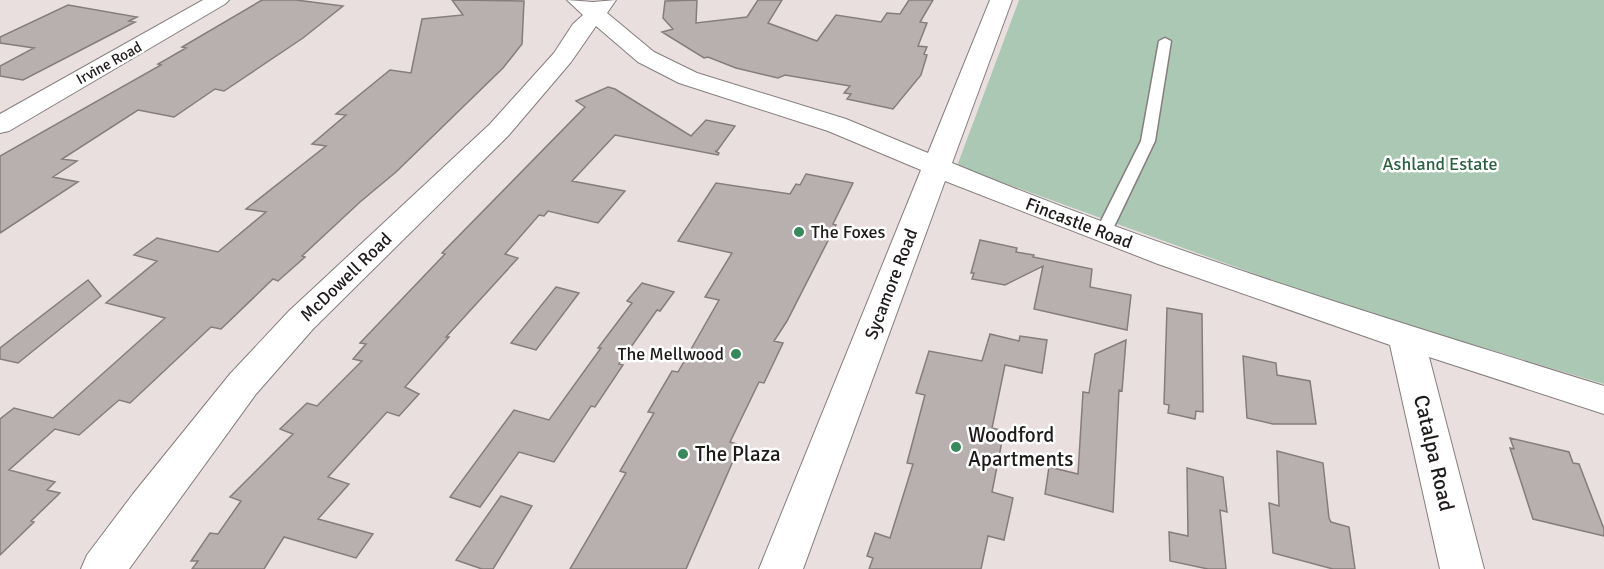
<svg xmlns="http://www.w3.org/2000/svg" width="1604" height="569" font-family="Signika,sans-serif">
	<style>
		.green { fill: #abc8b5 }
		.building { fill: #b8b0af; stroke: #857d7c; stroke-width: 1.5 }
		.lines { fill: none; stroke-linecap: round; stroke-linejoin: round }
		.service-casing { stroke: #857e7d; stroke-width: 3 }
		.minor-casing { stroke: #857e7d; stroke-width: 2 }
		.service { fill: #fff; fill-rule: evenodd }
		.minor { fill: #fff; fill-rule: evenodd }
		.poi-dot { fill: #36895b; stroke: #fff; stroke-width: 2 }
		.labels { text-anchor: middle; stroke-width: 5; stroke-linejoin: round; paint-order: stroke }
		.far-street-label { font-size: 15px; fill: #1e1b1a; stroke: #fff }
		.park-label { font-size: 18px; fill: #2a6342; stroke: #fff }
		.street-label { font-size: 18px; fill: #1e1b1a; stroke: #fff }
		.poi-label { font-size: 18px; fill: #1e1b1a; stroke: #fff; text-anchor: start }
		.near-poi-label { font-size: 21px; fill: #1e1b1a; stroke: #fff; text-anchor: start }
		.near-street-label { font-size: 21px; fill: #1e1b1a; stroke: #fff }
	</style>
	<rect width="100%" height="100%" fill="#e8dfde"/>
	<path class="green" d="M 1019,0 L 1604,0 L 1604,384 L 1338,304 L 957,166 Z"/>
	<path class="building" d="M 262,0 L 296,0 L 343,6 L 303,38 L 224,91 L 215,89 L 174,117 L 138,110 L 62,159 L 77,161 L 53,177 L 78,182 L 0,233 L 0,156 L 161,65 L 158,64 L 186,48 L 182,47 Z
		M 452,0 L 524,1 L 522,44 L 503,68 L 396,172 L 360,202 L 302,256 L 305,257 L 278,281 L 273,279 L 221,329 L 211,327 L 130,403 L 119,400 L 79,435 L 55,429 L 9,470 L 55,482 L 47,490 L 60,493 L 31,521 L 34,522 L 0,555 L 0,419 L 14,408 L 53,418 L 165,318 L 106,303 L 157,261 L 134,255 L 157,238 L 218,252 L 266,212 L 246,209 L 326,146 L 312,144 L 346,115 L 336,114 L 390,70 L 411,73 L 422,19 L 463,15 Z
		M 697,0 L 696,23 L 747,17 L 758,0 L 782,0 L 768,23 L 817,41 L 836,15 L 881,22 L 887,13 L 900,14 L 909,0 L 933,0 L 920,22 L 927,23 L 918,46 L 927,47 L 924,54 L 927,55 L 921,75 L 893,109 L 847,99 L 851,94 L 844,93 L 850,86 L 785,75 L 778,78 L 736,68 L 708,57 L 704,58 L 662,32 L 673,29 L 663,18 L 665,1 Z
		M 68,5 L 137,17 L 129,21 L 135,22 L 23,80 L 0,76 L 0,66 L 34,48 L 0,43 L 0,37 Z
		M 608,87 L 615,89 L 691,136 L 706,120 L 735,126 L 717,151 L 715,151 L 719,153 L 718,155 L 615,135 L 572,181 L 625,191 L 598,223 L 548,211 L 544,216 L 539,215 L 505,254 L 518,258 L 446,337 L 449,337 L 405,387 L 419,394 L 399,416 L 387,412 L 328,477 L 349,484 L 318,519 L 373,534 L 356,558 L 284,537 L 264,569 L 192,569 L 198,561 L 191,561 L 210,533 L 218,534 L 241,501 L 230,497 L 293,434 L 280,429 L 307,403 L 317,406 L 362,361 L 353,359 L 366,344 L 360,343 L 445,254 L 442,253 L 585,107 L 576,101 Z
		M 806,174 L 853,183 L 833,224 L 836,225 L 787,321 L 774,341 L 783,343 L 764,383 L 759,382 L 730,442 L 740,445 L 686,569 L 570,569 L 626,473 L 620,471 L 654,413 L 648,412 L 672,371 L 678,372 L 719,300 L 705,297 L 732,253 L 678,241 L 716,183 L 790,194 L 796,184 L 800,185 Z
		M 980,240 L 1017,248 L 1016,252 L 1034,255 L 1033,257 L 1092,269 L 1090,287 L 1131,295 L 1127,330 L 1034,309 L 1043,266 L 1005,285 L 972,279 L 974,273 L 971,273 Z
		M 88,280 L 101,296 L 18,363 L 0,359 L 0,348 Z
		M 642,283 L 674,292 L 660,311 L 657,310 L 619,364 L 623,365 L 595,407 L 591,406 L 554,462 L 519,452 L 480,507 L 450,497 L 514,410 L 549,420 L 601,348 L 598,348 L 632,303 L 627,301 Z
		M 556,287 L 579,293 L 536,350 L 511,343 Z
		M 1167,308 L 1202,314 L 1203,412 L 1196,411 L 1195,419 L 1168,413 L 1169,405 L 1164,404 Z
		M 990,334 L 1019,341 L 1020,336 L 1047,340 L 1042,373 L 1005,365 L 992,428 L 1004,431 L 992,492 L 1013,498 L 1004,540 L 988,536 L 981,569 L 869,569 L 873,558 L 867,556 L 875,533 L 890,538 L 913,464 L 907,463 L 925,395 L 916,393 L 929,351 L 982,361 Z
		M 1126,340 L 1122,391 L 1119,390 L 1113,512 L 1045,494 L 1049,467 L 1078,474 L 1083,392 L 1089,393 L 1095,354 Z
		M 1243,356 L 1276,363 L 1277,375 L 1310,381 L 1316,424 L 1273,424 L 1247,418 Z
		M 1510,438 L 1569,452 L 1573,463 L 1579,464 L 1604,529 L 1604,536 L 1533,519 L 1510,448 L 1514,449 Z
		M 1277,451 L 1323,463 L 1329,518 L 1331,522 L 1349,527 L 1355,569 L 1333,569 L 1273,553 L 1269,503 L 1279,506 Z
		M 1187,468 L 1223,477 L 1227,512 L 1220,510 L 1226,569 L 1208,569 L 1170,561 L 1169,532 L 1188,536 Z
		M 501,496 L 532,506 L 493,569 L 482,569 L 456,560 Z"/>
	<g class="lines">
		<g class="service-casing">
			<path id="service" d="M 1165,38 L 1171,41 L 1155,141 L 1111,233 L 1108,236 L 1098,236 L 1095,233 L 1141,141 L 1159,41 Z"/>
		</g>
		<g class="minor-casing">
			<path id="minor" d="M 203,0 L 229,0 L 225,4 L 9,131 L 0,133 L 0,114 Z
				M 567,0 L 593,2 L 616,0 L 607,13 L 654,52 L 697,73 L 846,119 L 928,153 L 990,0 L 1012,0 L 952,163 C 1164,251 1385,318 1604,386 L 1604,414 L 1429,357 L 1484,569 L 1440,569 L 1390,345 L 1158,264 L 945,181 L 803,569 L 759,569 L 921,170 L 828,131 L 679,83 L 638,62 L 596,26 L 571,62 L 508,136 L 313,329 L 256,394 L 129,569 L 81,569 L 87,555 L 133,494 L 230,374 L 289,311 L 490,124 L 554,53 L 573,24 L 583,15 Z"/>
		</g>
		<use href="#service" class="service"/>
		<use href="#minor" class="minor"/>
	</g>
	<g class="poi-dot">
		<circle cx="799" cy="232" r="6"/>
		<circle cx="736" cy="354" r="6"/>
		<circle cx="956" cy="447" r="6"/>
		<circle cx="683" cy="454" r="6"/>
	</g>
	<g class="labels">
		<g class="far-street-label">
			<text transform="translate(109 63) rotate(-29)" y="5">Irvine Road</text>
		</g>
		<g class="park-label">
			<text x="1440" y="170">Ashland Estate</text>
		</g>
		<g class="street-label">
			<text transform="translate(1079 223) rotate(21)" y="6">Fincastle Road</text>
			<text transform="translate(346 277) rotate(-44)" y="6">McDowell Road</text>
			<text transform="translate(891 284) rotate(-69)" y="6">Sycamore Road</text>
		</g>
		<g class="poi-label">
			<text x="811" y="238">The Foxes</text>
			<text x="724" y="360" text-anchor="end">The Mellwood</text>
		</g>
		<g class="near-poi-label">
			<text x="968" y="442">Woodford<tspan x="968" dy="24">Apartments</tspan></text>
			<text x="695" y="461">The Plaza</text>
		</g>
		<g class="near-street-label">
			<text transform="translate(1434 453) rotate(77)" y="7">Catalpa Road</text>
		</g>
	</g>
</svg>
